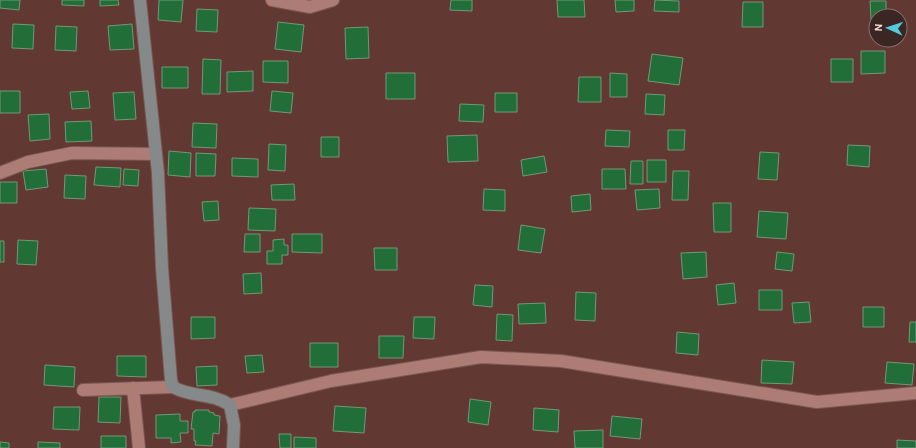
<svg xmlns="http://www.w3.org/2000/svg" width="916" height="448" font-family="'Alegreya Sans',sans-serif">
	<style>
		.building { fill: #216e39; stroke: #729779 }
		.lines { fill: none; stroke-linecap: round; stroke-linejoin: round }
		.street-casing { stroke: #7a5852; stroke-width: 14 }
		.secondary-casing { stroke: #7a5852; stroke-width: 14 }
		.street { stroke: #ad7d75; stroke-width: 12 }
		.secondary { stroke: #858989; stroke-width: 12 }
	</style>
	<rect width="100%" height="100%" fill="#623932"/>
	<path class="building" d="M 0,0 L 20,0 L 19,10 L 0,8 Z
		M 62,0 L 84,0 L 84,6 L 62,5 Z
		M 100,0 L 118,0 L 119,5 L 100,6 Z
		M 159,0 L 183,0 L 181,22 L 158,20 Z
		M 451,0 L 472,0 L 472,11 L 450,10 Z
		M 557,0 L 584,0 L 585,17 L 558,17 Z
		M 615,0 L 634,0 L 634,11 L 616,12 Z
		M 655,0 L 679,1 L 679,12 L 654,11 Z
		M 870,1 L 886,1 L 886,16 L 876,16 L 876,19 L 871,19 Z
		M 743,2 L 763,2 L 763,27 L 742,27 Z
		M 197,9 L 218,10 L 217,32 L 196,31 Z
		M 278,22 L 304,25 L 301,52 L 275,49 Z
		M 13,24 L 34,25 L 33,49 L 12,48 Z
		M 132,24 L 134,49 L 110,50 L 108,26 Z
		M 56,26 L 77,27 L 76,51 L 55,50 Z
		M 368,27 L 369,58 L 346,59 L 345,28 Z
		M 861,51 L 885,51 L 885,73 L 861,74 Z
		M 652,54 L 683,58 L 679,85 L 648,81 Z
		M 203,59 L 221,60 L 220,94 L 202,94 Z
		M 831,59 L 853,59 L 853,82 L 831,82 Z
		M 263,61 L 288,61 L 288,83 L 263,82 Z
		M 162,67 L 188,67 L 188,88 L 162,88 Z
		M 253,71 L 253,91 L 227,92 L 227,72 Z
		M 386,73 L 415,73 L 415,99 L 386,99 Z
		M 610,73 L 627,74 L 627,97 L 610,97 Z
		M 579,77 L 601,77 L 601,102 L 578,102 Z
		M 0,91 L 20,91 L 20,113 L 0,113 Z
		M 88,91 L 90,108 L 72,109 L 70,92 Z
		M 272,91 L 293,93 L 291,113 L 270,111 Z
		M 134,92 L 136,119 L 115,120 L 113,93 Z
		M 495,93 L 517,93 L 517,112 L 495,112 Z
		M 646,94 L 665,95 L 664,115 L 645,114 Z
		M 460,104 L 484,105 L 483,122 L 459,121 Z
		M 49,114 L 50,139 L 30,141 L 28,115 Z
		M 91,121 L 92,141 L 66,142 L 65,122 Z
		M 193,123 L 217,124 L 216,148 L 192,147 Z
		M 606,130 L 630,131 L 629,147 L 605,146 Z
		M 668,130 L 685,130 L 684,150 L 668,150 Z
		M 477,135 L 478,161 L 448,162 L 447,136 Z
		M 321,137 L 339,137 L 339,157 L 321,157 Z
		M 269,144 L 286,145 L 285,171 L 268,170 Z
		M 848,145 L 870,146 L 869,167 L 847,165 Z
		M 169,151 L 191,153 L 190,177 L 168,175 Z
		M 760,152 L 779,153 L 777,180 L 758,179 Z
		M 196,153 L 216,154 L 215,176 L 196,176 Z
		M 544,156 L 547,172 L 523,176 L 521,160 Z
		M 232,158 L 258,159 L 258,177 L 232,176 Z
		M 647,160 L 666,160 L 666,182 L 647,182 Z
		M 631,161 L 643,161 L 643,184 L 630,184 Z
		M 96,167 L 121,168 L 120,187 L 94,185 Z
		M 46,169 L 48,187 L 26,190 L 23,171 Z
		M 124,169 L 139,170 L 138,186 L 123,185 Z
		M 602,169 L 625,169 L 626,189 L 602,189 Z
		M 673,171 L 689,171 L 688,200 L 672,200 Z
		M 65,175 L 86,176 L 85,199 L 64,198 Z
		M 0,182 L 17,182 L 17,203 L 0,203 Z
		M 294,184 L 295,200 L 272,200 L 271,185 Z
		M 484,189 L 505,190 L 505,211 L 483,210 Z
		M 659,189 L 660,208 L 637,210 L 635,190 Z
		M 590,194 L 591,210 L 572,212 L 571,196 Z
		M 218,201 L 219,220 L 204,221 L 202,202 Z
		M 713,203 L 731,203 L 731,232 L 714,232 Z
		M 249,208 L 276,209 L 275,231 L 248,230 Z
		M 759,211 L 788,213 L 786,239 L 757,237 Z
		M 521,225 L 545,229 L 541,253 L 518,250 Z
		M 245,234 L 260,234 L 260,252 L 244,252 Z
		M 292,234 L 322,234 L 322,253 L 292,252 Z
		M 284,239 L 284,245 L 288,245 L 288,255 L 282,255 L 282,264 L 267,264 L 267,251 L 273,251 L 273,240 Z
		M 18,240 L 38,241 L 36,265 L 17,264 Z
		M 0,241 L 4,241 L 4,262 L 0,262 Z
		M 374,248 L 397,248 L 397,270 L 375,270 Z
		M 706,252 L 707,277 L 683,279 L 681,253 Z
		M 777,252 L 794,254 L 792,271 L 775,269 Z
		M 261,273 L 262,293 L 244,294 L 243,274 Z
		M 734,283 L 736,303 L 718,305 L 716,285 Z
		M 475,285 L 493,286 L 492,307 L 473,305 Z
		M 759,290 L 782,290 L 782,310 L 759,310 Z
		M 576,292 L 596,293 L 595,321 L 575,320 Z
		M 809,302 L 811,322 L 794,323 L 792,303 Z
		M 545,303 L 546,323 L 519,324 L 518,304 Z
		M 863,307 L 884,307 L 884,327 L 863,327 Z
		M 497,314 L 513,315 L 512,341 L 496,340 Z
		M 191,317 L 215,317 L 215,338 L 191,339 Z
		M 414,317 L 435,317 L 434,339 L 413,338 Z
		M 910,322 L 916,322 L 916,342 L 909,342 Z
		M 677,332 L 699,334 L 698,355 L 676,353 Z
		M 379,336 L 404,336 L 403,358 L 379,358 Z
		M 310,343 L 338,343 L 338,367 L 310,367 Z
		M 262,355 L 264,372 L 247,373 L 245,356 Z
		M 117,356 L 146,356 L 146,377 L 117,376 Z
		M 762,360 L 794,362 L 792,384 L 761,383 Z
		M 887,362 L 914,364 L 912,385 L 885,383 Z
		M 45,365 L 75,367 L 74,387 L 44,385 Z
		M 217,366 L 217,385 L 197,386 L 196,367 Z
		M 99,397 L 121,397 L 120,423 L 98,422 Z
		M 470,399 L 491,402 L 488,425 L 468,422 Z
		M 335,406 L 366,408 L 364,433 L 333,431 Z
		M 54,407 L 80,407 L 79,430 L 53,429 Z
		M 534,408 L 559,410 L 558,432 L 533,430 Z
		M 195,410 L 209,410 L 209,412 L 214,413 L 214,415 L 220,416 L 219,434 L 213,433 L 212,446 L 195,445 L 196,441 L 194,441 L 194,429 L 191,429 L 193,412 L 195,412 Z
		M 180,414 L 180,421 L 188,421 L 188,433 L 180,433 L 181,442 L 171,443 L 171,438 L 156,438 L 156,415 Z
		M 612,416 L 642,419 L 640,439 L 610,436 Z
		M 603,430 L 603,448 L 575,448 L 574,431 Z
		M 279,434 L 291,434 L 291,448 L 280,448 Z
		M 101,436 L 126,436 L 126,448 L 101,448 Z
		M 294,437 L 316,438 L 316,448 L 294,448 Z
		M 897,440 L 916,441 L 916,448 L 897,448 Z
		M 0,442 L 9,443 L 9,448 L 0,448 Z
		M 38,442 L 60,443 L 60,448 L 38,448 Z"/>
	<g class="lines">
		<g class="street-casing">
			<path id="street" d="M 272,0 L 310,7 L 333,0
				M 0,173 L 28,162 L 72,153 L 156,154
				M 133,388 L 139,448
				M 83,390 L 173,387
				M 230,405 L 331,381 L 481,357 L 561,361 L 817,402 L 916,393"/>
		</g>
		<g class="secondary-casing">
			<path id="secondary" d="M 140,0 L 158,173 L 162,268 L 171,380 L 173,387 C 192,398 210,392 230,405 L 234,425 L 233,448"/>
		</g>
		<use href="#street" class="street"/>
		<use href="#secondary" class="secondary"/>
	</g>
	<g transform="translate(888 28) rotate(273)"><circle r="19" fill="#3a2623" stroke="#866f6b"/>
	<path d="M0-3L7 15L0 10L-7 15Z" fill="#54cadd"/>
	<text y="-6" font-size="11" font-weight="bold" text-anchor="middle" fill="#f7dcd8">N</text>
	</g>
</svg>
